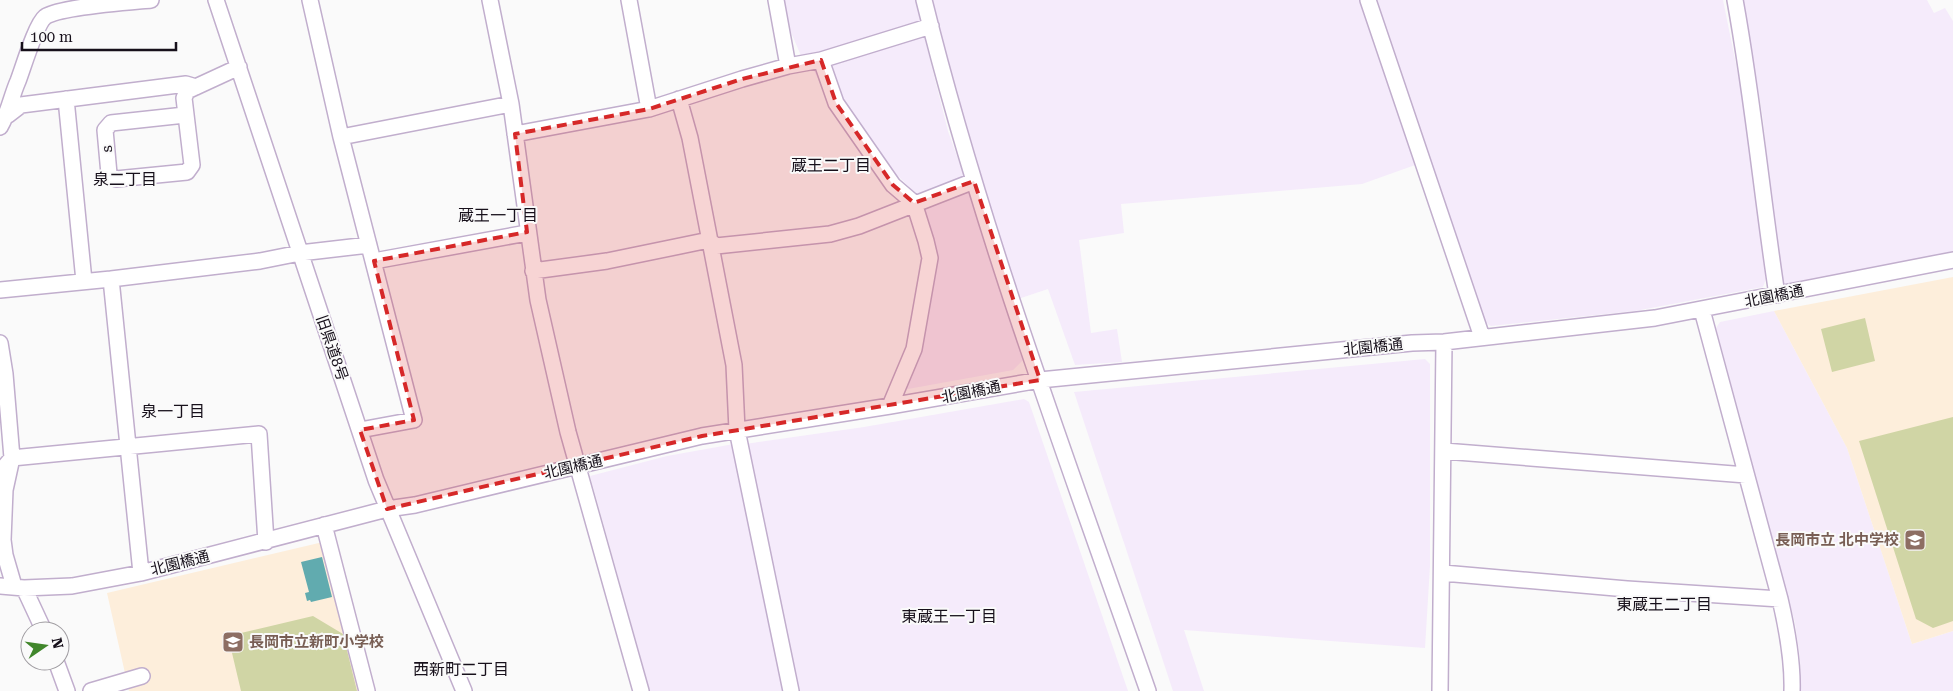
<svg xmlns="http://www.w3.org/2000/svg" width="1953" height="691" font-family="'Roboto Serif','Noto Sans JP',serif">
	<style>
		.built { fill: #f5ebfb }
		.education { fill: #fdeedb }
		.green { fill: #d0d5a5 }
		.water { fill: #61abaf }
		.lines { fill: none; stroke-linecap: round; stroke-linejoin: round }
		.minor-casing { stroke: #c1aecd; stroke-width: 18 }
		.minor { stroke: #fff; stroke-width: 15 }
		.marked { fill: #d62828; fill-opacity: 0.2; stroke: #d62828; stroke-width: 4; stroke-dasharray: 10 6; stroke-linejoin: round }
		.labels { text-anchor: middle; stroke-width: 4; stroke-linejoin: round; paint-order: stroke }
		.street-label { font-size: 15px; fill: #17101b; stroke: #fafafa }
		.education-label { font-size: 15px; font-weight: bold; fill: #785e54; stroke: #fafafa; text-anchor: end }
		.neighbourhood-label { font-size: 16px; fill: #17101b; stroke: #fafafa }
	</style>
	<rect width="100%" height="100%" fill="#fafafa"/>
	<path class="built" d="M 782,0 L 915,0 L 948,131 L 969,190 L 1023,360 L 1013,370 L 902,390 L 930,289 L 920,202 L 916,194 L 898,176 L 845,132 L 814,71 L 802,58 L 790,30 Z
		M 929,0 L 1723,0 L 1742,94 L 1766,279 L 1763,287 L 1635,311 L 1491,326 L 1477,318 L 1418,164 L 1362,184 L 1121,204 L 1124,233 L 1079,240 L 1091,333 L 1117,329 L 1122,362 L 1075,365 L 1048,289 L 1018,299 L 993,222 Z
		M 1743,0 L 1927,0 L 1934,13 L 1945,8 L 1953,21 L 1953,251 L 1846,274 L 1784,284 L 1773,217 L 1763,119 Z
		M 1774,311 L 1847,448 L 1912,644 L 1953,631 L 1953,691 L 1801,691 L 1800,658 L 1795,623 L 1716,328 L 1720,322 Z
		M 1425,359 L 1430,364 L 1430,566 L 1425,648 L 1184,630 L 1204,691 L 1173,691 L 1074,392 Z
		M 1024,399 L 1029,402 L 1128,691 L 798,691 L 745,444 L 864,427 Z
		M 734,444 L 784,691 L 650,691 L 590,476 L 667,456 Z"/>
	<path class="education" d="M 1953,277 L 1953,631 L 1912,644 L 1847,448 L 1774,311 Z
		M 323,542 L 361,691 L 129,691 L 107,593 Z"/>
	<path class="green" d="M 1865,318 L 1875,361 L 1832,372 L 1821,329 Z
		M 1953,417 L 1953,621 L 1933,628 L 1916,619 L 1859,441 Z
		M 313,616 L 343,634 L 357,691 L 241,691 L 228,636 Z"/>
	<path class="water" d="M 322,557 L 332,597 L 311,602 L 310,600 L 307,601 L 305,593 L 309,592 L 301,562 Z"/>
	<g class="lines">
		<g class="minor-casing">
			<path id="minor" d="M 216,0 L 376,480 L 464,691
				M 310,0 L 341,137 L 414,420 L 360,430
				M 490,0 L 511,104 L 538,300 L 568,432 L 641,691
				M 629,0 L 649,109
				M 776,0 L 788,66
				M 924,0 C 982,235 1068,462 1148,691
				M 1368,0 L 1482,337
				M 1735,0 C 1753,98 1762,197 1777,295
				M 821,60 L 836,103 L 893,185 L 914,203 L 926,241 L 930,258 L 914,349 L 890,406
				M 66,99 L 84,281
				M 679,99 L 690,138 L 734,365 L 737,430 L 791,691
				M 4,115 L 8,115 L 21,105 L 186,84 L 196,87
				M 185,115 L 111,123 L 105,130 L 109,174 L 116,179 L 187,172 L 192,165 L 184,98 L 187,91 L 239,67
				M 0,127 C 9,112 11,97 18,81 C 23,68 36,24 45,17 C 59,7 130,2 151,0
				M 515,134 L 649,109 L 742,79 L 788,66 L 821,60 L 931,26
				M 341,137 L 511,104
				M 374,261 L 527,233
				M 533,271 L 607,261 L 709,240 L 716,246 L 830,234 L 859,226 L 974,181
				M 111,279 L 141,573
				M 0,290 L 111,279 L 260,261 L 300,253 L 369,245
				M 1702,310 L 1780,599 C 1787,629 1793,660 1792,691
				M 0,343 L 5,374 L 12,458 L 5,490 L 3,540 L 5,555 L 14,586
				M 1444,451 L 1746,475
				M 0,472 L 12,458 L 259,434 L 266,542
				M 324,525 L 367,691
				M 1443,573 L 1627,589 L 1780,599
				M 0,586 L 24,588 L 72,586 L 141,573 L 387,509 L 415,505 L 702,436 L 890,406 L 1040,380 L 1412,343 L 1444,342 L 1655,318 L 1953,260
				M 24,588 L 44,631
				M 56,661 L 67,691
				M 91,691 L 142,676
				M 1440,691 L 1444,342"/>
		</g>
		<use href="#minor" class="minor"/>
	</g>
	<path class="marked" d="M 821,60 L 836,103 L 893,185 L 914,203 L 974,181 L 1040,380 L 702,436 L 387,509 L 360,430 L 414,420 L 374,261 L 527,232 L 515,134 L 649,109 L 742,79 Z"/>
	<defs>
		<g id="school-square" transform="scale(1.125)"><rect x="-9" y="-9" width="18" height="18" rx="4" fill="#8d6e63" stroke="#fafafa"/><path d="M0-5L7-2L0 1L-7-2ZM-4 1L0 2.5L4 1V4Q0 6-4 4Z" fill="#fff"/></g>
	</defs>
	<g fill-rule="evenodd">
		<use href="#school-square" x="1915" y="540"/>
		<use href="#school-square" x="233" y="642"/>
	</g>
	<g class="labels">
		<g class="street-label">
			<text transform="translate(107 149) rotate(-96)" y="5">s</text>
			<text transform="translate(1774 296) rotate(-11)" y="5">北園橋通</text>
			<text transform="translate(1373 347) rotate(-6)" y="5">北園橋通</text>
			<text transform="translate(332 348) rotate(71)" y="5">旧県道8号</text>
			<text transform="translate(971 392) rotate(-11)" y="5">北園橋通</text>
			<text transform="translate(573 467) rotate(-13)" y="5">北園橋通</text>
			<text transform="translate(180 563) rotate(-14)" y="5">北園橋通</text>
		</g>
		<g class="education-label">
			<text x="1899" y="545">長岡市立 北中学校</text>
			<text x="249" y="647" text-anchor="start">長岡市立新町小学校</text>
		</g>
		<g class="neighbourhood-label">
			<text x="831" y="171">蔵王二丁目</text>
			<text x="125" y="185">泉二丁目</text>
			<text x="498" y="221">蔵王一丁目</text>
			<text x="173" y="417">泉一丁目</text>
			<text x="1664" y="610">東蔵王二丁目</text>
			<text x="949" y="622">東蔵王一丁目</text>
			<text x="461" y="675">西新町二丁目</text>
		</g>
	</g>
	<g transform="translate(45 646) rotate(77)"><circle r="24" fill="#fafafa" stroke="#9f9ca1"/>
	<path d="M0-4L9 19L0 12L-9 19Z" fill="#40862b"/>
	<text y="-8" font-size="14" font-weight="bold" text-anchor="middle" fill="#17101b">N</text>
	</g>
	<path d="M22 42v8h154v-8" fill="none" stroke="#17101b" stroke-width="2.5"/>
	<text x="30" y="42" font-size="15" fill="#17101b" stroke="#fafafa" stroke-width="4" paint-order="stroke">100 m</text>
</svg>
